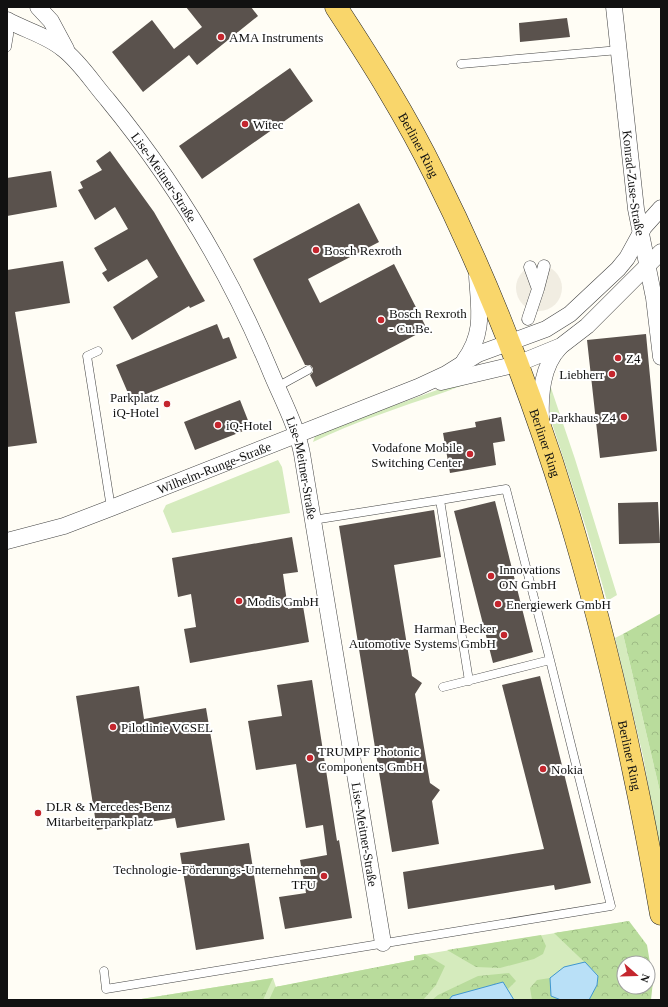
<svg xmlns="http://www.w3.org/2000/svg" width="668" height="1007" font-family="Georgia,serif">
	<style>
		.grass { fill: #d5ebbd }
		.forest { fill: url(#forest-crowns); fill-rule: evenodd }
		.plaza { fill: #f1ede2 }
		.water { fill: #b9e0f7; stroke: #3f96cf }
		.building { fill: #5a524d }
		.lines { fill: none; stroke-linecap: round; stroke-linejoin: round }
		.service-casing { stroke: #444; stroke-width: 9 }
		.pedestrian-casing { stroke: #444; stroke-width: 13 }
		.minor-casing { stroke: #444; stroke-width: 17 }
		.primary-casing { stroke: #222; stroke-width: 23 }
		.service { stroke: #fff; stroke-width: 8 }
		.pedestrian { stroke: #fff; stroke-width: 12 }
		.minor { stroke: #fff; stroke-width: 16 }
		.primary { stroke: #f9d66b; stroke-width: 22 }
		.poi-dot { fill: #c4262e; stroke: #fff; stroke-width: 1.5 }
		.labels { text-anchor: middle; stroke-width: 4; stroke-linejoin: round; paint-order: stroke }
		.poi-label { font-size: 13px; fill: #111; stroke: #fff; text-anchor: start }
		.street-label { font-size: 13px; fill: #111; stroke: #fff }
	</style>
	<defs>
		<pattern id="forest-crowns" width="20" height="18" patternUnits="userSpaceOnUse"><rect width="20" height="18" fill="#b9dc9c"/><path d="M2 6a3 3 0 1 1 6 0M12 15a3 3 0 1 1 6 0" fill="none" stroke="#9ebc85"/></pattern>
	</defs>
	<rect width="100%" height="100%" fill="#fffdf5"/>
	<path class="grass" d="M 492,374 L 492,379 C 476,379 459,387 445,392 C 400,407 355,422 313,442 L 315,436 L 329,429 L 381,410 L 468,379 Z
		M 550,385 L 575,459 L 617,595 L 607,601 L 587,531 L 550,417 Z
		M 278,460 L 282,467 L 290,513 L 172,533 L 163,511 L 166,505 Z
		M 623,634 L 661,796 L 661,857 L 643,756 L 615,638 Z
		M 629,921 L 634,963 L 624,963 L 624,987 L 639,1000 L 135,1000 L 273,978 L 276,987 L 414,960 L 414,956 Z"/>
	<path class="forest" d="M 661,613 L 661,796 L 623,634 Z
		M 629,921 L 647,945 L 653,981 L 651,1000 L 589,1000 L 597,985 L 598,975 L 554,933 ZM 624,963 L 648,963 L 648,987 L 624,987 Z
		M 541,935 L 546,946 L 543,954 L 534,959 L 500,968 L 476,967 L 447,950 Z
		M 425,954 L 445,966 L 436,985 L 423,1000 L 269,1000 L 275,987 L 414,960 L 414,956 Z
		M 509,973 L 516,981 L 508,989 L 503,982 L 453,996 L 449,1000 L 432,1000 L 438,995 L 478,976 Z
		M 273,978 L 263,1000 L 135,1000 Z
		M 550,978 L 551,996 L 561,1000 L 532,1000 L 530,988 L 537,980 Z"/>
	<path class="plaza" d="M516 288a23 23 0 1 1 46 0a23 23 0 1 1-46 0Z"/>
	<path class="water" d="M 585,962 L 598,976 L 597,985 L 589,1000 L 561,1000 L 551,996 L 550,978 L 564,967 Z
		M 503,982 L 514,1000 L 449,1000 L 452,996 Z"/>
	<path class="building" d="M 186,7 L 251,7 L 258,16 L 197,65 L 189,55 L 143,92 L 112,52 L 152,20 L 174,49 L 202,27 Z
		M 567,18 L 570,37 L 520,42 L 519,23 Z
		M 290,68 L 313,101 L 202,179 L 179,146 Z
		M 110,151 L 154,212 L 205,301 L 190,308 L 189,306 L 132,340 L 113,307 L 158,277 L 147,259 L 108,282 L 102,273 L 107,270 L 94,248 L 128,229 L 115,207 L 95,220 L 78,190 L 83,188 L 80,182 L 102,170 L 96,161 Z
		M 51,171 L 57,207 L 7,216 L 7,178 Z
		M 359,203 L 379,242 L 308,279 L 320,303 L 394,264 L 427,329 L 316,387 L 310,375 L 313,372 L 313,368 L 310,365 L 305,365 L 253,259 Z
		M 63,261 L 70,303 L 15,312 L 37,443 L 7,447 L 7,270 Z
		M 217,324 L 223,339 L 229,337 L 237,358 L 131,400 L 116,365 Z
		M 646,334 L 657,451 L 600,458 L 587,340 Z
		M 240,400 L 251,428 L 195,450 L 184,422 Z
		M 501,417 L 505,441 L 493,443 L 496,465 L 450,473 L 443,433 L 476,427 L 475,422 Z
		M 495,501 L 533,652 L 493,663 L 454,511 Z
		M 658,502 L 660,543 L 619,544 L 618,503 Z
		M 434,510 L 441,557 L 394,565 L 412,676 L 422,683 L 415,694 L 430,783 L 440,790 L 432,801 L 439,844 L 392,852 L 339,526 Z
		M 292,537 L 298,572 L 283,574 L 288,609 L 303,606 L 309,642 L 190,663 L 184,629 L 196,627 L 191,594 L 178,597 L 172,558 Z
		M 540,676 L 591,883 L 555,890 L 554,885 L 408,909 L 403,872 L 544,849 L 502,685 Z
		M 312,680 L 337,841 L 339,840 L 352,918 L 285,929 L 279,897 L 306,893 L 300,860 L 327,855 L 323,825 L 306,828 L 296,764 L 256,770 L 248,721 L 282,716 L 277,685 Z
		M 139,686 L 144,719 L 206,708 L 225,820 L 177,828 L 175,818 L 97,830 L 76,696 Z
		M 249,843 L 264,939 L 196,950 L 180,853 Z"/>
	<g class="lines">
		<g class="service-casing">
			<path id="service" d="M 7,47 L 9,35 L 9,21
				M 461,64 L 619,50
				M 98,351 L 87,356 L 111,508
				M 277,387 L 308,370
				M 440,500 L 506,489 L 550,660
				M 313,520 L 440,500 L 469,681
				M 104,971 L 106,989 L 611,906 L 550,660 L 443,687"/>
		</g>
		<g class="pedestrian-casing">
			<path id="pedestrian" d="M 538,289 L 544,266
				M 528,319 L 538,289 L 530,267"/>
		</g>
		<g class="minor-casing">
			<g id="minor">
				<path d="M 38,7 L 51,21 L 66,49"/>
				<path id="s1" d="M 614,7 L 636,209 L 654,298 L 661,357"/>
				<path id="s2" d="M 7,20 C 25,30 48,36 63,49 C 80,62 93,83 107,99 C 176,183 231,275 272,375 C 283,401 297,427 302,454 L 383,943"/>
				<path d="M 464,361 C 485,333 479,309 477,276"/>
				<path d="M 441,382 L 517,364 L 561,346 L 587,326 L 661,252"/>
				<path d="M 541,419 C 540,394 542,366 560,347"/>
				<path id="s3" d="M 7,541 L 64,526 L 111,508 L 418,387 L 446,374 L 478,354 L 546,329 L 570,314 L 618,269 L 627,258 L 644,227 L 661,208"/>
			</g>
		</g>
		<g class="primary-casing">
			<g id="primary">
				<path id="s4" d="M 336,7 C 372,62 406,116 435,175 C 552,409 616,657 661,914"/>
			</g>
		</g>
		<use href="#service" class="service"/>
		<use href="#pedestrian" class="pedestrian"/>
		<use href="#minor" class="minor"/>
		<use href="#primary" class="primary"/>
	</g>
	<g class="poi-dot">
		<circle cx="221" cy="37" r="4"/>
		<circle cx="245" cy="124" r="4"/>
		<circle cx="316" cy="250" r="4"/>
		<circle cx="381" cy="320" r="4"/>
		<circle cx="618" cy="358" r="4"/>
		<circle cx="612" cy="374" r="4"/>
		<circle cx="167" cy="404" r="4"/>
		<circle cx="624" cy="417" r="4"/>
		<circle cx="218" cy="425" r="4"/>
		<circle cx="470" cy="454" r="4"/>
		<circle cx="491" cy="576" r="4"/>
		<circle cx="239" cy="601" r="4"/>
		<circle cx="498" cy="604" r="4"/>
		<circle cx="504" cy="635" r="4"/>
		<circle cx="113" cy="727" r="4"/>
		<circle cx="310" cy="758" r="4"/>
		<circle cx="543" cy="769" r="4"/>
		<circle cx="38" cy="813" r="4"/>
		<circle cx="324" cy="876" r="4"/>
	</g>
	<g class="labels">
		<g class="poi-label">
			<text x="229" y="42">AMA Instruments</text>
			<text x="253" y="129">Witec</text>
			<text x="324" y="255">Bosch Rexroth</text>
			<text x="389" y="318">Bosch Rexroth<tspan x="389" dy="15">- Cu.Be.</tspan></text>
			<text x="626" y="363">Z4</text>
			<text x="604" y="379" text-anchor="end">Liebherr</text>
			<text x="159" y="402" text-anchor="end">Parkplatz<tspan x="159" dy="15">iQ-Hotel</tspan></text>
			<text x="616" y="422" text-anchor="end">Parkhaus Z4</text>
			<text x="226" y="430">iQ-Hotel</text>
			<text x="462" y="452" text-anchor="end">Vodafone Mobile<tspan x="462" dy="15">Switching Center</tspan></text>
			<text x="499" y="574">Innovations<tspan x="499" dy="15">ON GmbH</tspan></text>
			<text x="247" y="606">Modis GmbH</text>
			<text x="506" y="609">Energiewerk GmbH</text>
			<text x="496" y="633" text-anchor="end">Harman Becker<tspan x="496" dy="15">Automotive Systems GmbH</tspan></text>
			<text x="121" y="732">Pilotlinie VCSEL</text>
			<text x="318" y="756">TRUMPF Photonic<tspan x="318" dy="15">Components GmbH</tspan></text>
			<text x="551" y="774">Nokia</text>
			<text x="46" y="811">DLR &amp; Mercedes-Benz<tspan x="46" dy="15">Mitarbeiterparkplatz</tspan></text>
			<text x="316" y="874" text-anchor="end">Technologie-Förderungs-Unternehmen<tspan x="316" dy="15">TFU</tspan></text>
		</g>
		<g class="street-label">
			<text dy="5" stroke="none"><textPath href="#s4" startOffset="161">Berliner Ring</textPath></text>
			<text dy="5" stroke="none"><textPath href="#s2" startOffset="227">Lise-Meitner-Straße</textPath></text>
			<text dy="5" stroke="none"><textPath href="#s1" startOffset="177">Konrad-Zuse-Straße</textPath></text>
			<text dy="5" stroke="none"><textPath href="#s4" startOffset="485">Berliner Ring</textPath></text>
			<text dy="5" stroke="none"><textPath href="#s3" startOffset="220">Wilhelm-Runge-Straße</textPath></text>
			<text dy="5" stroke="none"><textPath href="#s2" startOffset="551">Lise-Meitner-Straße</textPath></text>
			<text dy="5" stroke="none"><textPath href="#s4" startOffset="809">Berliner Ring</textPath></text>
			<text dy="5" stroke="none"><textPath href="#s2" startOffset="923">Lise-Meitner-Straße</textPath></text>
		</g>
	</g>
	<rect width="668" height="1007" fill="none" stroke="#111111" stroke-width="16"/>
	<g transform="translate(636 975) rotate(110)"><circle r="19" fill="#ffffff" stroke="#a0a0a0"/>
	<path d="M0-3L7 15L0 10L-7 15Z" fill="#c4262e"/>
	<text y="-6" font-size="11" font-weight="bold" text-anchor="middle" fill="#111111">N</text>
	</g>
</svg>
